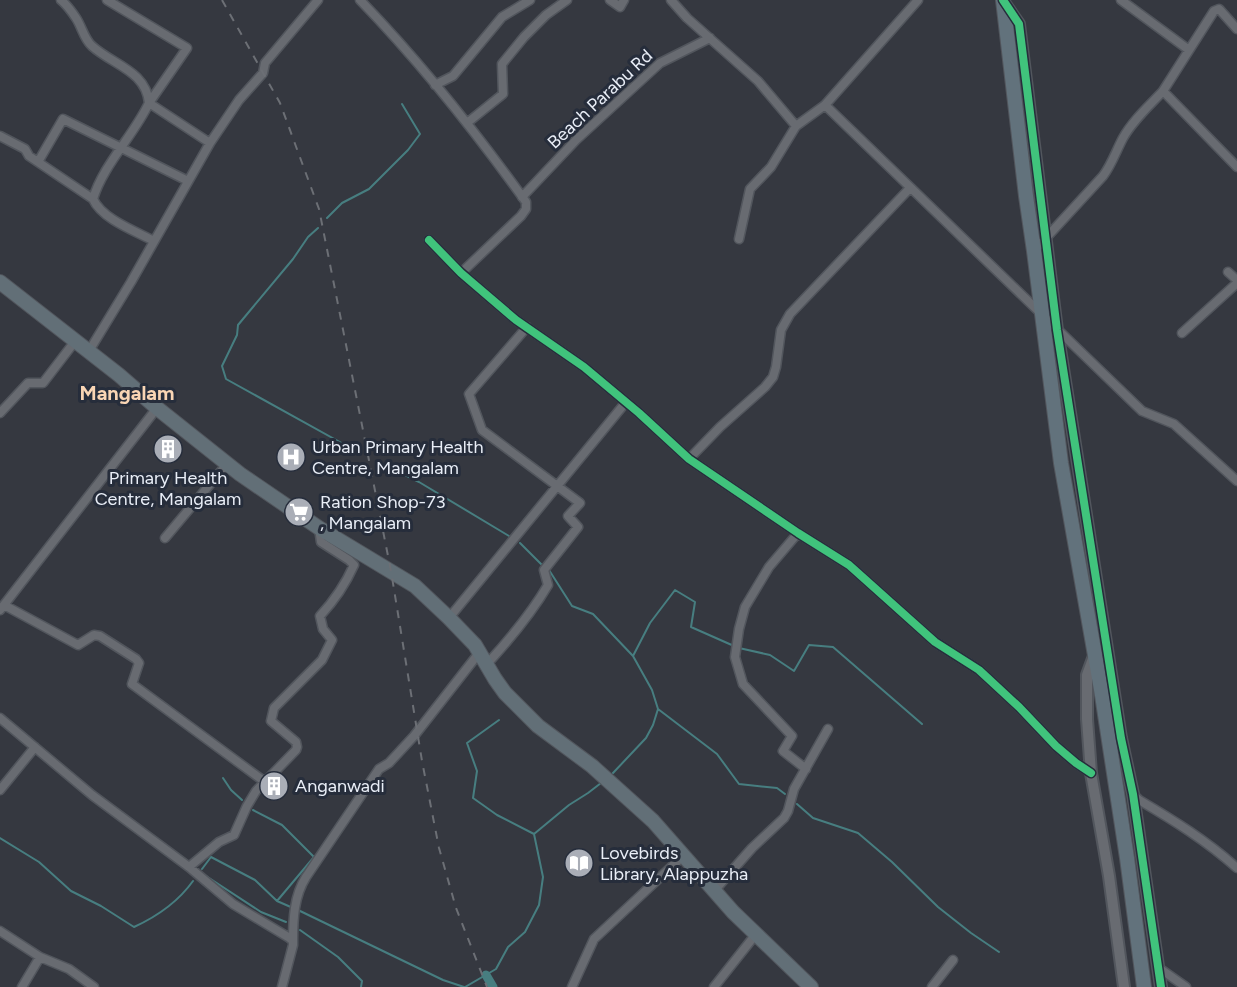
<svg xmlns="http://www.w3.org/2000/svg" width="1237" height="987" font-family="Figtree,sans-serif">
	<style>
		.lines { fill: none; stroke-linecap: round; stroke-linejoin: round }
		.stream { stroke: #477e80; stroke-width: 2 }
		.canal { stroke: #477e80; stroke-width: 9 }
		.minor-casing { stroke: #52565d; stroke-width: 11 }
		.tertiary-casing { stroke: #52565d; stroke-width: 14 }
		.primary-casing { stroke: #52565d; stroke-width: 16 }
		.trunk-casing { stroke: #52565d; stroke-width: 16 }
		.minor { stroke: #686b71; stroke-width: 8 }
		.tertiary { stroke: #686b71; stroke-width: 10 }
		.primary { stroke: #626f77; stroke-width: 14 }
		.trunk { stroke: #62727c; stroke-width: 14 }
		.rail { stroke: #6c6f75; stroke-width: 2; stroke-dasharray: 8 8; stroke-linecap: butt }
		.cycleway-casing { stroke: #262d3b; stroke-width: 11 }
		.cycleway { stroke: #40c37c; stroke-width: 8 }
		.labels { text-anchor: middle; stroke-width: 6; stroke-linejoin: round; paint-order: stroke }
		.street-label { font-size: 18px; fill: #e9eef7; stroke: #262d3b }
		.poi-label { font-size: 18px; fill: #e9eef7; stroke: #262d3b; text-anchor: start }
		.neighbourhood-label { font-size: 20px; font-weight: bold; fill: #f9d5b4; stroke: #262d3b }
	</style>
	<rect width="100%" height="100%" fill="#353840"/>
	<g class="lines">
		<path class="stream" d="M 327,218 L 342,203 L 369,189 L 408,150 L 420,134 L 402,104
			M 318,228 L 308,237 L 293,259 L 238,325 L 237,335 L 222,366 L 226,379 L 356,451
			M 381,463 L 419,482 L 509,536
			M 520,543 L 541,564
			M 549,570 L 572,606 L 593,614 L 633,656 L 652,690 L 658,709 L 653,725 L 646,738 L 613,773
			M 739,648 L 770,655 L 794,671 L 809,645 L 833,647 L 922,724
			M 633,656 L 650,623 L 675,590 L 695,602 L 691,627 L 734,646
			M 658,709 L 717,754 L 739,784 L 777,788 L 785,794
			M 499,720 L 467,743 L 477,771 L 473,798 L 497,815 L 534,834
			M 223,778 L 231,790 L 242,800
			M 797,804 L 813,818 L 858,833 L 892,862 L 938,907 L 971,933 L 999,952
			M 253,810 L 282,825 L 314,857 L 277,901
			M 0,838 L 39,862 L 71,891 L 101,906 L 134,927 C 158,916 178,902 193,881
			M 202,869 L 211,857 L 255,880 L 277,901 L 293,908
			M 206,876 L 261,912 L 286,922
			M 298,910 L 443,980 L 464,987
			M 300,930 L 338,957 L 362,981 L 361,987
			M 465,987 L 496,969 L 508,947 L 525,932 L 539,905 L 543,877 L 534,834 L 569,805 L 588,793 L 601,783"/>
		<path class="canal" d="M 486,975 L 493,987"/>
		<g class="minor-casing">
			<path id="minor" d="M 61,0 C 67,5 72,12 76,18 C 82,27 84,39 92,46 C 113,65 146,71 149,103 C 134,135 103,165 93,199 C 102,219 135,231 154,241
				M 107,0 L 187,48 L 149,103 L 210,143
				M 360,0 C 421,63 475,131 526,202 L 526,209 L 521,216 L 461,273
				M 610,0 L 620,7 L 624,0
				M 671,0 L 687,18 L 758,81 L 796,126 L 825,105 L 1142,411 L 1174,424 L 1237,481
				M 1121,0 L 1189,50
				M 435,85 L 453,76 L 502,17 L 530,0
				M 1163,91 L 1214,11 L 1219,9 L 1220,10 L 1237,29
				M 825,105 L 918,0
				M 467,123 L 503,94 L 502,64 L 524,37 L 546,15 L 567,0
				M 0,136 L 25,149 L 29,156 L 93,199
				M 38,162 L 63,119 L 188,181
				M 522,197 L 576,140 L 660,63 L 710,38
				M 739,239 L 750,189 L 771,167 L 796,126
				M 429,240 L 461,273 L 516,320 L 584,367 L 639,413 L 689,459 L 798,533 L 849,565 L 935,642 L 979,670 L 1019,707 L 1056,746 L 1076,763 L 1091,773
				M 1034,251 L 1103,176 C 1112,164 1116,151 1123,138 C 1133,120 1149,106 1163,91 L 1237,167
				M 1228,272 L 1237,280
				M 1182,333 L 1237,283
				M 89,351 L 131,282 L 210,143 L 239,100 L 263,73 L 265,63 L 318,0
				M 0,413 L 28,383 L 43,383 L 76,340
				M 689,459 L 720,427 L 765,387 L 773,377 L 776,367 L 781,330 L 790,314 L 910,188
				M 798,533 L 769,567 L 745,607 L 739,629 L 735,657 L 743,684 L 792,736 L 783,751 L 806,769
				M 165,538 L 227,464
				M 4,605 L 78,645 L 94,635 L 100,636 L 136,659 L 139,663 L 132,684 L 265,782
				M 0,610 L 157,408
				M 449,618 L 626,402
				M 487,664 C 510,639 531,614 548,585 L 544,570 L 578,527 L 568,516 L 580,503 L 482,430 L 469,394 L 527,327
				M 0,718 L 92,795 L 189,867 L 233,904 L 288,937 L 293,941 L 293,945 L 282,987
				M 0,790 L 35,747
				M 1133,794 L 1139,800 C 1173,820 1207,841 1237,868
				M 189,867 L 219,842 L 234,835 L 247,806 L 256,791 L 296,750 L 297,747 L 296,742 L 271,721 L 274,708 L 322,660 L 332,640 L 323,629 L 320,616 C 333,602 346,583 354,565 L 349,560 L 321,542 L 319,528
				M 714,891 L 752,848 L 784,818 L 788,811 L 794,789 L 828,729
				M 0,931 L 40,957 L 69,969 L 94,987
				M 293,941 C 293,919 294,896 306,877 L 379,769 L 389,763 L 414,736 L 479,653
				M 1159,968 L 1186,987
				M 22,987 L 40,957
				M 572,987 L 594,939 L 684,855
				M 714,987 L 756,934
				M 932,987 L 953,960"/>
		</g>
		<g class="tertiary-casing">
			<path id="tertiary" d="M 1003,1 L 1019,24 L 1057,330 L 1121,738 L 1133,794 L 1161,987
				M 1094,656 L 1087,675 L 1087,719 L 1091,773 L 1109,876 L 1124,987"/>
		</g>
		<g class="primary-casing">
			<path id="primary" d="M 0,282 L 119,375 L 157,408 L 240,474 L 319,528 L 415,586 L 449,618 L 475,645 L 495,679 L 505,693 L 538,726 L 592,766 L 653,821 L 733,912 L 811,987"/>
		</g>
		<g class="trunk-casing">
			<path id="trunk" d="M 1003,0 L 1026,196 L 1034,251 L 1061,463 L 1102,695 L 1127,858 L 1144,987"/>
		</g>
		<use href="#minor" class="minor"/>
		<use href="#tertiary" class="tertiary"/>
		<use href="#primary" class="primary"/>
		<use href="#trunk" class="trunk"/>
		<path class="rail" d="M 222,0 L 280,103 L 319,209 L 391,571 L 422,761 L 439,848 L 456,908 L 487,987"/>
		<g class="cycleway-casing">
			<path id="cycleway" d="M 1003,0 L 1019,24 L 1057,330 L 1121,738 L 1133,794 L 1161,987
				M 429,240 L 461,273 L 516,320 L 584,367 L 639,413 L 689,459 L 798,533 L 849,565 L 935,642 L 979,670 L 1019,707 L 1056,746 L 1076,763 L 1091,773"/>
		</g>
		<use href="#cycleway" class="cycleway"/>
	</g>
	<defs>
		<g id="building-disc" transform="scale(1.5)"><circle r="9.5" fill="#aaaeb7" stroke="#262d3b"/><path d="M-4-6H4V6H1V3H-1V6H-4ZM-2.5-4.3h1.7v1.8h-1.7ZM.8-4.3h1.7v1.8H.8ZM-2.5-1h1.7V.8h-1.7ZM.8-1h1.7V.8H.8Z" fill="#fff"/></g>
		<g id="hospital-disc" transform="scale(1.5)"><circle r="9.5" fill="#aaaeb7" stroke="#262d3b"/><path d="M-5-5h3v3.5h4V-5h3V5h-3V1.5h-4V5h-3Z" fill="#fff"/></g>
		<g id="supermarket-disc" transform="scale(1.5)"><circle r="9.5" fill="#aaaeb7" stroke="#262d3b"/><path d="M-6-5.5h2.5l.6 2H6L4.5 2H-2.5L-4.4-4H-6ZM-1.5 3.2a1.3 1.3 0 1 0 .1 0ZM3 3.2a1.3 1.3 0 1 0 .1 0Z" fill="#fff"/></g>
		<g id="library-disc" transform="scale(1.5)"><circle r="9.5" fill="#aaaeb7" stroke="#262d3b"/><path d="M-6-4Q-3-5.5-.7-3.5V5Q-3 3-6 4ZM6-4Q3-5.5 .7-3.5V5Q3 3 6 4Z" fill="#fff"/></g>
	</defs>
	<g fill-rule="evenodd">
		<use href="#building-disc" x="168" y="449"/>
		<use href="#hospital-disc" x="291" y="457"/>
		<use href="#supermarket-disc" x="299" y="512"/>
		<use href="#building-disc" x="274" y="786"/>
		<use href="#library-disc" x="579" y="863"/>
	</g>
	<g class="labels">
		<g class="street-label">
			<text transform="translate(600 99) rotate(-43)" y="6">Beach Parabu Rd</text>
		</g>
		<g class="poi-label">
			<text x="312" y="453">Urban Primary Health<tspan x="312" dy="21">Centre, Mangalam</tspan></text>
			<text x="168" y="484" text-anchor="middle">Primary Health<tspan x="168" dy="21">Centre, Mangalam</tspan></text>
			<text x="320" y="508">Ration Shop-73<tspan x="320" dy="21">, Mangalam</tspan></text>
			<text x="295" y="792">Anganwadi</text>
			<text x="600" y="859">Lovebirds<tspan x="600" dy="21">Library, Alappuzha</tspan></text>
		</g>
		<g class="neighbourhood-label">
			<text x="127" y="400">Mangalam</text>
		</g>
	</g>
</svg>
